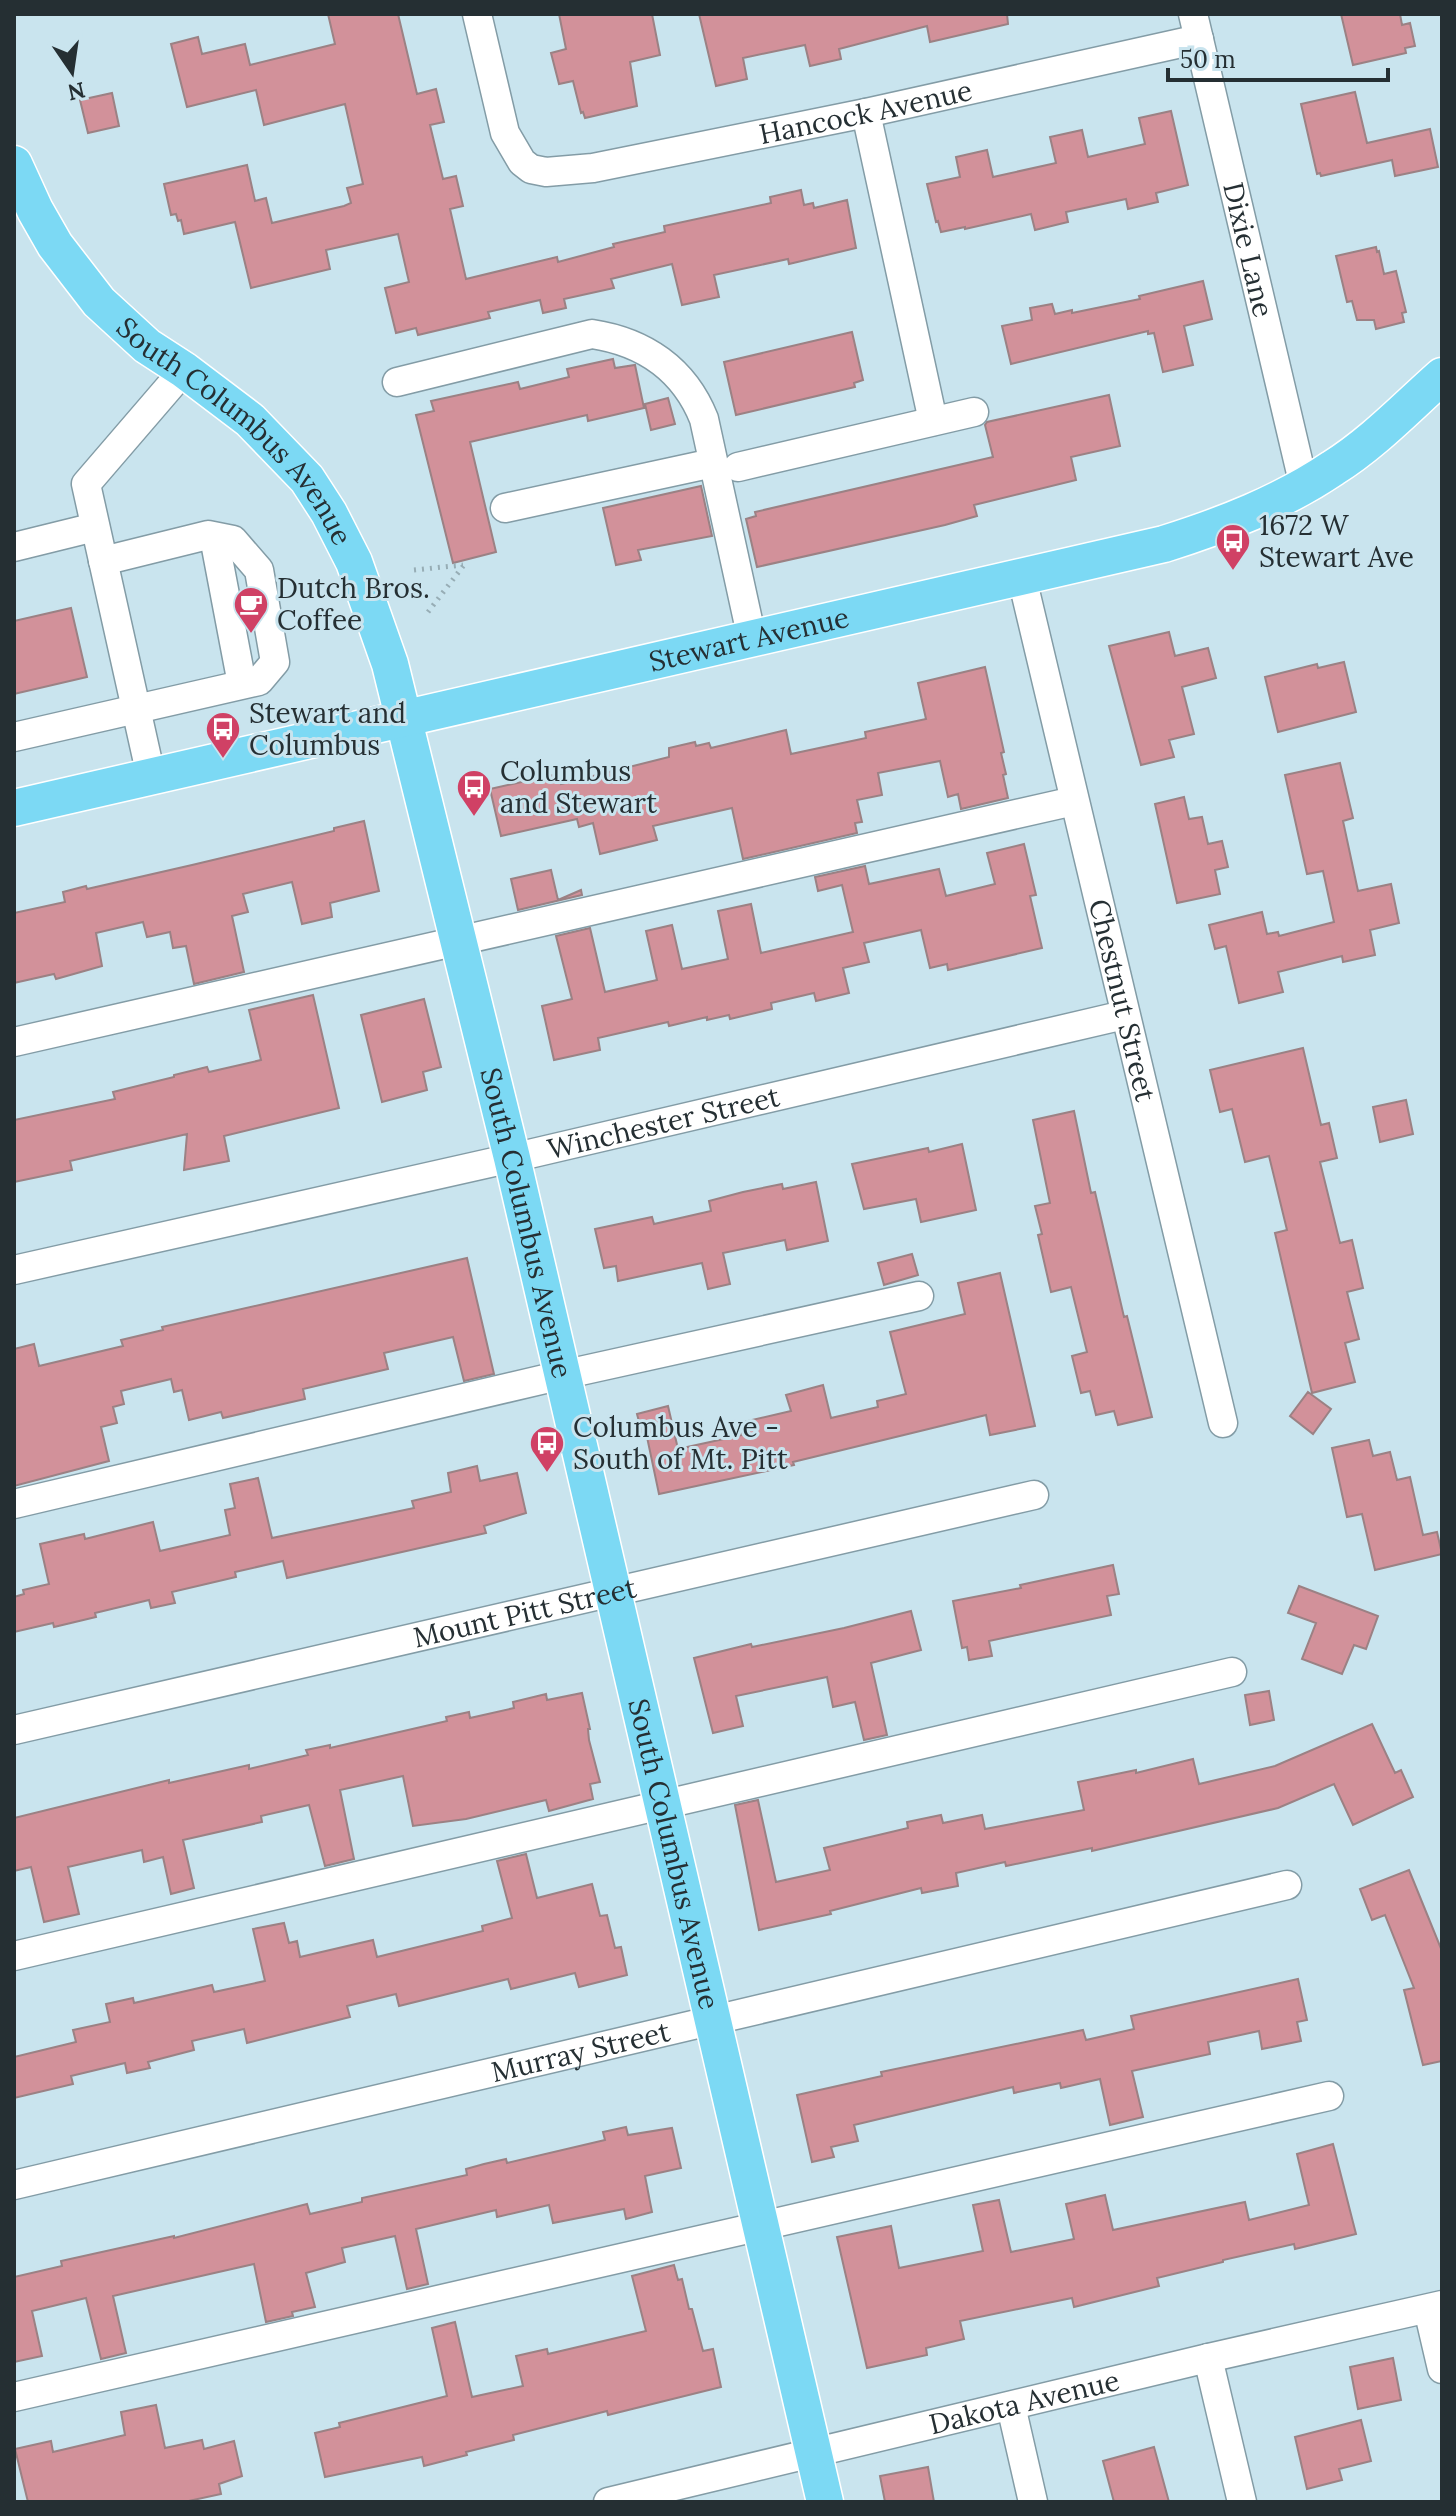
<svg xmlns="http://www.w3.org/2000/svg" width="1456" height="2516" font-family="Lora,serif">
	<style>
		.building { fill: #d2919a; stroke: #9b8184; stroke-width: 2 }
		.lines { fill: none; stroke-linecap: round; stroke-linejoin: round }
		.minor-casing { stroke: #839ca6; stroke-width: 31 }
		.major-casing { stroke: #fff; stroke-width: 39 }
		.path { stroke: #97adb5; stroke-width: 5; stroke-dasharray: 2 6; stroke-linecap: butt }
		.minor { stroke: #fff; stroke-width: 28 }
		.major { stroke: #7cd9f4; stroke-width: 36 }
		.labels { text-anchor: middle; stroke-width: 6; stroke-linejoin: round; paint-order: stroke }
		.street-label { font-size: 28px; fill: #252f33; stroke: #c9e4ee }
		.poi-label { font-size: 28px; fill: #252f33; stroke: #c9e4ee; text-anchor: start }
	</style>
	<rect width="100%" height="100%" fill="#c9e4ee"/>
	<path class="building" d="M 328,14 L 398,14 L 417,94 L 436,89 L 444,122 L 430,125 L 443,179 L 456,176 L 463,206 L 450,209 L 466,279 L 557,257 L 558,262 L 614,247 L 613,244 L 665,232 L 664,226 L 771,203 L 770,197 L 801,190 L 804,205 L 813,203 L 814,208 L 847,200 L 856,248 L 789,264 L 788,259 L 714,275 L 719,297 L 682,305 L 672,264 L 611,279 L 614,288 L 564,299 L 566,308 L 543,313 L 540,300 L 488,312 L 490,318 L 418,335 L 416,328 L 396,333 L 385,288 L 409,282 L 398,234 L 326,250 L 330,269 L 251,288 L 235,222 L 184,234 L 181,220 L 178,221 L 176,214 L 171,215 L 164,184 L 247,165 L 255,201 L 266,198 L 272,223 L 344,206 L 351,203 L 347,188 L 363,184 L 345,104 L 264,125 L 256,90 L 187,107 L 171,44 L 198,37 L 202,54 L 245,44 L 250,65 L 335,44 Z
		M 559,14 L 652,14 L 660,55 L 630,62 L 637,106 L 585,118 L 583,112 L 581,113 L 573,81 L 559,84 L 551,53 L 566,49 Z
		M 699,14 L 1007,14 L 1008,24 L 930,42 L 927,26 L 839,49 L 841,59 L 810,66 L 805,45 L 743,58 L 747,79 L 716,86 Z
		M 1341,14 L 1400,14 L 1402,25 L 1410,23 L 1415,46 L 1405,48 L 1406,53 L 1353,65 Z
		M 1355,92 L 1367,143 L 1430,129 L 1438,167 L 1395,176 L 1392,160 L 1321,176 L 1320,173 L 1317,174 L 1301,104 Z
		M 112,93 L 119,126 L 88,133 L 80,100 Z
		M 1171,111 L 1188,185 L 1156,193 L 1158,202 L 1128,209 L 1126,199 L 1066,212 L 1068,222 L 1035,230 L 1031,214 L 965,229 L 965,227 L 941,232 L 938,221 L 936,222 L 927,184 L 960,177 L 956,157 L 987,150 L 993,177 L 1056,163 L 1050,137 L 1082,130 L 1088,157 L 1145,144 L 1139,118 Z
		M 1376,247 L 1377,252 L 1379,251 L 1384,274 L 1396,271 L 1406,312 L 1402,313 L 1404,322 L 1376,329 L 1374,320 L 1357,320 L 1352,301 L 1347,302 L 1336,256 Z
		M 1203,281 L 1212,319 L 1184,326 L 1193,365 L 1163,372 L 1154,333 L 1148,334 L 1148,331 L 1011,364 L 1002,326 L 1032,320 L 1030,308 L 1052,304 L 1055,314 L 1072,310 L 1072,313 L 1140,299 L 1139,296 Z
		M 852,332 L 863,380 L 854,383 L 855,387 L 736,415 L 724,362 Z
		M 613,359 L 615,368 L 635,365 L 644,408 L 588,421 L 587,415 L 470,442 L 496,552 L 453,563 L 416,415 L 434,411 L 431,401 L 518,382 L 520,389 L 569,377 L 567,369 Z
		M 1109,395 L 1120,446 L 1071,457 L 1076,480 L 974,505 L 977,516 L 945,525 L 757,567 L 746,519 L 756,516 L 755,512 L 993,457 L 985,425 L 987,422 Z
		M 668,398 L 675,424 L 651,430 L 645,404 Z
		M 701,486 L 712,536 L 638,550 L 641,560 L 616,565 L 603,508 Z
		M 71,608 L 87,677 L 14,694 L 14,621 Z
		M 1169,632 L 1175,656 L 1208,648 L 1216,678 L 1182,687 L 1194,734 L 1169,740 L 1174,757 L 1141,765 L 1109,646 Z
		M 1344,662 L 1356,712 L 1278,732 L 1265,677 L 1317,664 L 1318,668 Z
		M 985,667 L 1004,752 L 1001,753 L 1006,774 L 1003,775 L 1008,798 L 961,809 L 958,794 L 948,797 L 940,761 L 878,773 L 882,795 L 857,800 L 862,822 L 855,823 L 857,833 L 743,859 L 732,808 L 653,826 L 657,840 L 600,854 L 593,823 L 579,827 L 577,819 L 501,836 L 490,789 L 558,774 L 561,784 L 669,757 L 669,748 L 695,742 L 696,746 L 709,743 L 711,748 L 786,730 L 791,754 L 866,738 L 865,732 L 926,719 L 918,683 Z
		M 1340,763 L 1353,818 L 1343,821 L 1358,891 L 1391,884 L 1399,923 L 1370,930 L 1375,955 L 1343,962 L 1342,956 L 1278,972 L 1283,992 L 1239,1003 L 1226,946 L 1215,949 L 1209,925 L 1262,912 L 1267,934 L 1278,932 L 1279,936 L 1334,922 L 1323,871 L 1307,874 L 1285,775 Z
		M 1184,797 L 1189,819 L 1202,817 L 1208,844 L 1222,841 L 1228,867 L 1215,870 L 1220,894 L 1177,903 L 1155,804 Z
		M 364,821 L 379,891 L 330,903 L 332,917 L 302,924 L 292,882 L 243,894 L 248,912 L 232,916 L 244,972 L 194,984 L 186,946 L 173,948 L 170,932 L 147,937 L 143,922 L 96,933 L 102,966 L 56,979 L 54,974 L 14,983 L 14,913 L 65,902 L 63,892 L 86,886 L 87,889 L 192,865 L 334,831 L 334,828 Z
		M 1024,844 L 1036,895 L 1030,896 L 1042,948 L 948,970 L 947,964 L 930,968 L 921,930 L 864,943 L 869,962 L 843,968 L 849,993 L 816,1001 L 814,993 L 771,1003 L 772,1009 L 730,1019 L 729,1015 L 707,1020 L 707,1017 L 669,1026 L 668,1022 L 598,1038 L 600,1050 L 554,1060 L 542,1006 L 572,999 L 556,936 L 590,928 L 605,992 L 657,980 L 646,931 L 672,925 L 682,969 L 728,959 L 718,911 L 751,904 L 761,953 L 853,932 L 842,885 L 818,891 L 815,877 L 865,866 L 869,884 L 939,869 L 946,896 L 995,884 L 987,853 Z
		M 551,870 L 558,900 L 581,890 L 582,895 L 518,910 L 511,879 Z
		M 313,995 L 339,1108 L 224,1136 L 229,1161 L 184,1170 L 187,1134 L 70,1161 L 72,1170 L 14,1182 L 14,1120 L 115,1099 L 113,1092 L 174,1077 L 174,1075 L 207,1067 L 209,1072 L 261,1060 L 249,1010 Z
		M 424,999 L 441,1067 L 423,1072 L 427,1090 L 382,1102 L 361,1015 Z
		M 1303,1048 L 1321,1125 L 1329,1123 L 1337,1158 L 1320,1162 L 1340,1243 L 1352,1240 L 1363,1288 L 1347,1292 L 1359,1339 L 1345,1343 L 1355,1382 L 1312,1393 L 1275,1233 L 1287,1230 L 1269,1156 L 1245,1162 L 1232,1109 L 1220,1112 L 1210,1070 Z
		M 1406,1100 L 1413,1134 L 1380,1142 L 1373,1107 Z
		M 1074,1111 L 1091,1193 L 1095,1192 L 1124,1317 L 1127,1316 L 1152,1417 L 1118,1425 L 1114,1411 L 1096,1415 L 1090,1391 L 1081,1393 L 1072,1356 L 1087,1352 L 1071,1287 L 1051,1292 L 1038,1235 L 1042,1234 L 1035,1206 L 1050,1203 L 1033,1120 Z
		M 962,1144 L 976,1210 L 921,1222 L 916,1199 L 864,1209 L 852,1164 L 928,1148 L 929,1152 Z
		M 816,1182 L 828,1241 L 787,1250 L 785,1240 L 723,1253 L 730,1284 L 708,1289 L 702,1263 L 618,1281 L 616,1266 L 604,1268 L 595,1229 L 652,1217 L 654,1224 L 711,1211 L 709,1201 L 743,1192 L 782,1184 L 783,1189 Z
		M 912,1254 L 918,1275 L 884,1285 L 878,1263 Z
		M 467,1258 L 494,1374 L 464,1381 L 453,1337 L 384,1353 L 388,1369 L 303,1389 L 305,1399 L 223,1418 L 221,1412 L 189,1420 L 182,1390 L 174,1392 L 171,1379 L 121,1391 L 124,1404 L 113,1407 L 117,1423 L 101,1427 L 109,1461 L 14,1486 L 14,1349 L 34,1344 L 39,1366 L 123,1346 L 121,1340 L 163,1330 L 162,1327 Z
		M 1000,1273 L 1035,1426 L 990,1435 L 986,1415 L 793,1462 L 794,1465 L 659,1494 L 647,1437 L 643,1437 L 637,1414 L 668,1406 L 678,1449 L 742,1435 L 739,1423 L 791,1411 L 786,1395 L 823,1385 L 831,1418 L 878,1407 L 877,1401 L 906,1394 L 890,1332 L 965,1314 L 958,1283 Z
		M 1308,1392 L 1331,1409 L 1313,1434 L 1290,1416 Z
		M 1369,1440 L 1373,1456 L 1390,1452 L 1397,1480 L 1410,1477 L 1423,1535 L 1437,1532 L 1442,1554 L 1375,1570 L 1362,1514 L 1347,1517 L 1332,1448 Z
		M 477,1466 L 480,1481 L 517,1473 L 526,1513 L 484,1526 L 486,1533 L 287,1578 L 283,1561 L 235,1572 L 236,1577 L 172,1592 L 175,1603 L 151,1608 L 149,1600 L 95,1613 L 96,1617 L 54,1627 L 53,1623 L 14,1632 L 14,1597 L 24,1594 L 23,1590 L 49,1584 L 40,1544 L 84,1534 L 85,1539 L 153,1522 L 160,1551 L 230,1535 L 225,1510 L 235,1508 L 230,1484 L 258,1478 L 272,1538 L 414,1508 L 412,1501 L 451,1492 L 448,1473 Z
		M 1113,1565 L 1119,1594 L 1107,1596 L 1111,1615 L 989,1641 L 992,1656 L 969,1660 L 967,1647 L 962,1648 L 953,1601 L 1021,1588 L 1020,1585 Z
		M 1299,1586 L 1378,1616 L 1366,1649 L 1354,1645 L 1342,1674 L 1302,1659 L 1316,1623 L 1288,1613 Z
		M 911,1611 L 921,1650 L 871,1663 L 887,1735 L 864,1740 L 855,1702 L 833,1707 L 827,1677 L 736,1696 L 743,1726 L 713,1733 L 694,1658 L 751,1644 L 752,1647 L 844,1628 Z
		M 1269,1691 L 1274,1720 L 1250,1725 L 1245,1695 Z
		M 582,1693 L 590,1729 L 588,1729 L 589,1740 L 600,1782 L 590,1784 L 593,1799 L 549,1811 L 546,1800 L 466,1819 L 413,1826 L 403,1776 L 340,1790 L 354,1859 L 325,1866 L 309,1805 L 261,1816 L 262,1822 L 183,1840 L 194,1888 L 171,1894 L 163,1857 L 144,1862 L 142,1850 L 68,1867 L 79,1914 L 44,1922 L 31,1867 L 14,1871 L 14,1818 L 169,1780 L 169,1783 L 249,1765 L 249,1769 L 308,1755 L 306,1750 L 330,1745 L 330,1748 L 447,1721 L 446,1717 L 469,1712 L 470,1718 L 514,1708 L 513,1702 L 546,1694 L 547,1700 Z
		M 1372,1724 L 1395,1773 L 1401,1770 L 1413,1797 L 1353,1825 L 1334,1784 L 1278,1808 L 1092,1851 L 1092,1848 L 1006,1866 L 1005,1862 L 956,1873 L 958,1886 L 922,1893 L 921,1888 L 830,1911 L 831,1914 L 759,1930 L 735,1805 L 758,1800 L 776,1882 L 830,1870 L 824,1848 L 908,1828 L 907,1822 L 941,1815 L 943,1823 L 982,1815 L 985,1829 L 1084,1810 L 1078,1782 L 1136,1770 L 1136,1773 L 1193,1759 L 1199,1784 L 1275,1766 Z
		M 526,1854 L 537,1898 L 592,1884 L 600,1916 L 607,1915 L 615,1948 L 621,1947 L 627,1975 L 579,1987 L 575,1973 L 511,1989 L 508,1979 L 399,2006 L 396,1994 L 347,2006 L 350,2017 L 247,2043 L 244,2029 L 192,2041 L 194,2050 L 148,2062 L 150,2068 L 127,2073 L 125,2063 L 71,2076 L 73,2084 L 14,2098 L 14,2057 L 76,2042 L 73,2030 L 110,2022 L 106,2004 L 133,1998 L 134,2003 L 212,1985 L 214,1992 L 265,1981 L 253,1929 L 284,1923 L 289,1943 L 297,1941 L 300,1957 L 373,1940 L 377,1957 L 483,1931 L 482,1926 L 512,1918 L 497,1861 Z
		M 1409,1870 L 1442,1951 L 1442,2061 L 1423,2065 L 1404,1990 L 1414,1988 L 1385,1915 L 1372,1920 L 1360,1889 Z
		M 1298,1979 L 1307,2020 L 1297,2022 L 1301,2041 L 1262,2049 L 1259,2031 L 1208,2042 L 1210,2054 L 1132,2071 L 1143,2117 L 1110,2125 L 1100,2079 L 1061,2088 L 1060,2083 L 1014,2093 L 1013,2087 L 854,2125 L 858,2141 L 831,2147 L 834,2157 L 812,2162 L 797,2095 L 882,2076 L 881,2072 L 1083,2030 L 1086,2040 L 1134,2029 L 1131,2016 Z
		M 626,2127 L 628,2135 L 672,2128 L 681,2168 L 645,2176 L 652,2212 L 626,2219 L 624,2209 L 553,2223 L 549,2205 L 497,2217 L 496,2210 L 416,2229 L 428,2284 L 407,2289 L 395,2236 L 342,2248 L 345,2262 L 306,2273 L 315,2307 L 292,2312 L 293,2316 L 266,2322 L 254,2264 L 113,2296 L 126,2353 L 101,2359 L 86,2298 L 32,2311 L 42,2356 L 14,2362 L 14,2277 L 62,2266 L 61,2261 L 174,2236 L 174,2238 L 307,2204 L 310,2214 L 362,2202 L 362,2198 L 467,2175 L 466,2169 L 484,2164 L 506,2159 L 507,2163 L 605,2140 L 603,2132 Z
		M 1333,2144 L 1356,2234 L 1295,2249 L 1294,2244 L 1223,2260 L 1223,2262 L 1157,2278 L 1159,2286 L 1074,2307 L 1072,2298 L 960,2321 L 964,2339 L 926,2348 L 927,2355 L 867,2368 L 837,2237 L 891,2226 L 899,2268 L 983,2251 L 973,2205 L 999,2200 L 1011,2252 L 1074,2239 L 1066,2204 L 1105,2195 L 1113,2230 L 1245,2202 L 1249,2220 L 1309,2205 L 1297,2154 Z
		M 674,2265 L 678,2280 L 682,2279 L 689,2309 L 692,2309 L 703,2351 L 713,2349 L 721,2387 L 608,2415 L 607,2411 L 513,2435 L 514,2440 L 466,2452 L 467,2455 L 424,2466 L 422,2457 L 325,2477 L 315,2433 L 340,2427 L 339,2423 L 447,2396 L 432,2328 L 455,2322 L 472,2397 L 523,2386 L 516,2356 L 547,2349 L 548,2354 L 646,2331 L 632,2276 Z
		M 1393,2358 L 1401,2400 L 1358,2409 L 1350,2367 Z
		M 156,2405 L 165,2448 L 202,2440 L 204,2449 L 234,2441 L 242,2476 L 219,2484 L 221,2494 L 184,2502 L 28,2502 L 15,2449 L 51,2441 L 53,2452 L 125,2435 L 121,2412 Z
		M 1361,2420 L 1371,2461 L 1339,2469 L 1342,2480 L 1307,2489 L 1295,2437 Z
		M 1154,2447 L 1169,2502 L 1114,2502 L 1103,2461 Z
		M 928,2467 L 934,2502 L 885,2502 L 880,2476 Z"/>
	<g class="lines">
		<g class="minor-casing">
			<g id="minor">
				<path id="s1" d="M 477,14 L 505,133 L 522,162 L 531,169 L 546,172 L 593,168 L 866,113 L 1199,39"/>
				<path id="s2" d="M 1193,14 L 1304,486"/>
				<path d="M 866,113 L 933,421"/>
				<path d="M 397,382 L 592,334 C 644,342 684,369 704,419 L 752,639"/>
				<path d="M 738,467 L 974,412"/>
				<path d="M 505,508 L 713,463"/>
				<path d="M 214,537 L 242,684"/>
				<path d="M 14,547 L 95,527"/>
				<path id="s3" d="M 1022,578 L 1223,1423"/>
				<path d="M 14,737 L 259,681 L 275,662 L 259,570 L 233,540 L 208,535 L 103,561"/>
				<path d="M 151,776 L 86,484 L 184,370"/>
				<path d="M 14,1042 L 1074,801"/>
				<path id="s4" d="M 14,1270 L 512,1158 L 1124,1015"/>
				<path d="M 14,1504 L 562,1375 L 919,1296"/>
				<path id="s5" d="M 14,1730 L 1034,1495"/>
				<path d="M 14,1956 L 1232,1672"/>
				<path id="s6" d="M 14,2185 L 1287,1885"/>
				<path d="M 1428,2309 L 1442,2369"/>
				<path d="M 1208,2358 L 1242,2502"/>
				<path d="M 14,2397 L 1329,2096"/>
				<path d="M 1011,2406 L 1033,2502"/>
				<path id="s7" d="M 608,2502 L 1208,2358 L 1442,2305"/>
			</g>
		</g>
		<g class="major-casing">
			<g id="major">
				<path id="s8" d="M 14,164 L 35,210 L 55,245 L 99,302 L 147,346 L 184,370 L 250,420 L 307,479 L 329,513 L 354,562 L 390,664 L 512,1158 L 825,2502"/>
				<path id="s9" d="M 14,808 L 1164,544 C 1224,525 1281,503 1333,468 C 1373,443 1407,407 1442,376"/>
			</g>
		</g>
		<path class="path" d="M 414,570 L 463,565
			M 428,612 L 464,565"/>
		<use href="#minor" class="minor"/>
		<use href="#major" class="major"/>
	</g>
	<defs>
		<g id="bus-pin" transform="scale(1.8)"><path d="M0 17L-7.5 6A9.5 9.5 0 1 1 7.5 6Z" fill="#d04165" stroke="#c9e4ee"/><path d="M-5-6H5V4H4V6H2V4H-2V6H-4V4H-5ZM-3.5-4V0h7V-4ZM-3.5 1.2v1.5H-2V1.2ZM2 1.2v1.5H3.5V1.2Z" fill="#fff"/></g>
		<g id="cafe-pin" transform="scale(1.8)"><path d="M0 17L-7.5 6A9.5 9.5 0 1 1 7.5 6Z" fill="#d04165" stroke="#c9e4ee"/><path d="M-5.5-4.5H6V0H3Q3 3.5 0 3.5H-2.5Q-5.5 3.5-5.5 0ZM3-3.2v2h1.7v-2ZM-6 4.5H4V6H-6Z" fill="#fff"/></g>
	</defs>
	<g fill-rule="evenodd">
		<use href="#bus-pin" x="1233" y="541"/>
		<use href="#cafe-pin" x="251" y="604"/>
		<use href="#bus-pin" x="223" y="729"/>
		<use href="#bus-pin" x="474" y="787"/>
		<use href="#bus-pin" x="547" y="1443"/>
	</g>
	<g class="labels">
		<g class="street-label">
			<text dy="10" stroke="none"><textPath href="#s1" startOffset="508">Hancock Avenue</textPath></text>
			<text dy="10" stroke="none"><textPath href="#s2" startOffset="242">Dixie Lane</textPath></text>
			<text dy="10" stroke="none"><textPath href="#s8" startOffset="352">South Columbus Avenue</textPath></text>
			<text dy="10" stroke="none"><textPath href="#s9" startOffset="754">Stewart Avenue</textPath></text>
			<text dy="10" stroke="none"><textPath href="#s3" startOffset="434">Chestnut Street</textPath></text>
			<text dy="10" stroke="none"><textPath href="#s4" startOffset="666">Winchester Street</textPath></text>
			<text dy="10" stroke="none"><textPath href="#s8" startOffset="1216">South Columbus Avenue</textPath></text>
			<text dy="10" stroke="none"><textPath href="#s5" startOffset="524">Mount Pitt Street</textPath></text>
			<text dy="10" stroke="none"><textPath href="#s8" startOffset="1864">South Columbus Avenue</textPath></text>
			<text dy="10" stroke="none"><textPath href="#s6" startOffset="582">Murray Street</textPath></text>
			<text dy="10" stroke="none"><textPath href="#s7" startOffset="428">Dakota Avenue</textPath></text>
		</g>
		<g class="poi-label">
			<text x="1259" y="535">1672 W<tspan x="1259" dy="32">Stewart Ave</tspan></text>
			<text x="277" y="598">Dutch Bros.<tspan x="277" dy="32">Coffee</tspan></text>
			<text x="249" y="723">Stewart and<tspan x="249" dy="32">Columbus</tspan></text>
			<text x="500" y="781">Columbus<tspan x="500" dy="32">and Stewart</tspan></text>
			<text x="573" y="1437">Columbus Ave -<tspan x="573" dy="32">South of Mt. Pitt</tspan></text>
		</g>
	</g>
	<rect width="1456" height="2516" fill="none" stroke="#252f33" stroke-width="32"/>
	<g transform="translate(72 72) rotate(167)" stroke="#c9e4ee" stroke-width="6" paint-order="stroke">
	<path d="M0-6L14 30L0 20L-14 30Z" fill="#252f33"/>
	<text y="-12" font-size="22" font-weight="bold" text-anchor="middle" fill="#252f33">N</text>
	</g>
	<path d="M1168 68v12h220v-12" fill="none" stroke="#252f33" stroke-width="4"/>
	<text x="1180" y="68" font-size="24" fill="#252f33" stroke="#c9e4ee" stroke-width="6" paint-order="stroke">50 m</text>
</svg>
